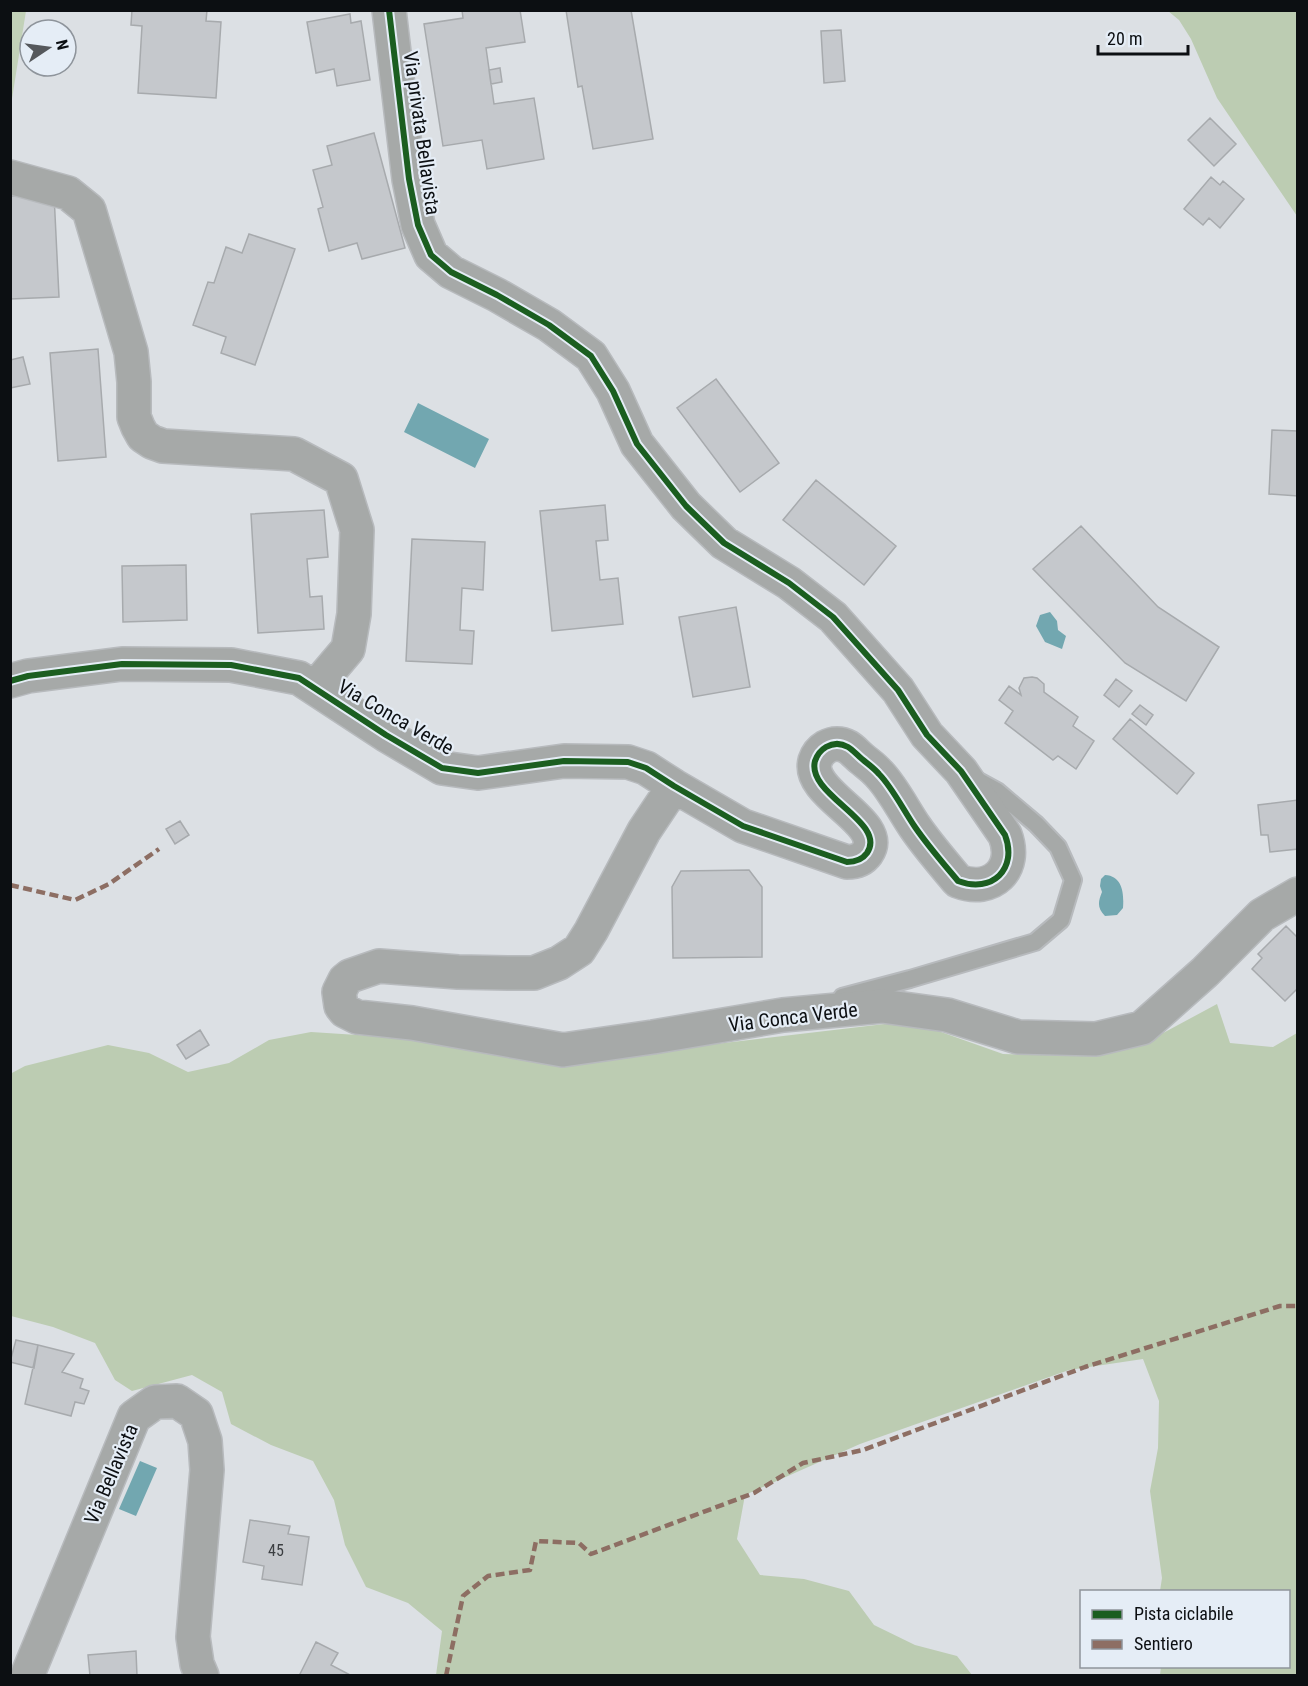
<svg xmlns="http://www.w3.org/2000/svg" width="1308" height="1686" font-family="'Roboto Condensed',sans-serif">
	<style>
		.green { fill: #c2d1b8 }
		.forest { fill: #bcccb2 }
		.water { fill: #72a7b0 }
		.building { fill: #c5c8cc; stroke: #a7aaad; stroke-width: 1.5 }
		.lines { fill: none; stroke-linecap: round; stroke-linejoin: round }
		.service-casing { stroke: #b7babd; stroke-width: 20 }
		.minor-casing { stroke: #b7babd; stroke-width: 36 }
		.service { stroke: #a6a9a8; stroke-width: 16 }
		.minor { stroke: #a6a9a8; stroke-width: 33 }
		.quiet { stroke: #8d6e63; stroke-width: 4.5; stroke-dasharray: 9 4.5; stroke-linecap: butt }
		.cycleway-casing { stroke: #e5edf6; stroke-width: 10 }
		.cycleway { stroke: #1b5e20; stroke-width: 6 }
		.labels { text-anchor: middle; stroke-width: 4.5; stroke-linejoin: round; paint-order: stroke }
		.number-label { font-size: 16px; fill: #3c3f42 }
		.street-label { font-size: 20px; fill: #0c0f12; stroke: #e5edf6 }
	</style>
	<rect width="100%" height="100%" fill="#dce0e4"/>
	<path class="green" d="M 10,11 L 26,11 L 11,105 L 10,105 Z"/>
	<path class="forest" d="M 1168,11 L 1297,11 L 1297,216 L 1217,98 L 1191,39 L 1179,20 Z
		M 1217,1004 L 1230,1043 L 1273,1047 L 1297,1033 L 1297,1675 L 1160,1675 L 1161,1667 L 1288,1666 L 1288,1592 L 1160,1591 L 1162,1578 L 1150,1491 L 1158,1448 L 1159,1401 L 1143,1359 L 1069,1370 L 860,1444 L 745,1495 L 737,1539 L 760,1575 L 804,1579 L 849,1591 L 874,1625 L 915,1645 L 957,1656 L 972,1675 L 436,1675 L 442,1631 L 408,1603 L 366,1587 L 345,1545 L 334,1500 L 313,1461 L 271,1445 L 231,1424 L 222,1392 L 192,1375 L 132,1391 L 115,1380 L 95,1343 L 53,1327 L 11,1316 L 10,1074 L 25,1066 L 108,1045 L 149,1053 L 188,1072 L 229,1063 L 269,1040 L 311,1032 L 404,1038 L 554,1065 L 649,1052 L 910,1021 L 1003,1054 L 1081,1056 L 1139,1046 Z"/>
	<path class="water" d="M 418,403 L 489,439 L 475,468 L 404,432 Z
		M 1050,612 L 1057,621 L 1058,630 L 1066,636 L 1062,649 L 1045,642 L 1036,626 L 1040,615 Z
		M 1105,875 C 1123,876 1124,894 1123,908 L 1117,915 L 1105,916 C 1097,908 1098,902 1102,892 L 1100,886 L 1101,879 Z
		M 140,1461 L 157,1468 L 136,1516 L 119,1509 Z"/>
	<path class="building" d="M 132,10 L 207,10 L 206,21 L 221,22 L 216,98 L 138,93 L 142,26 L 131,25 Z
		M 462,10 L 520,10 L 525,42 L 486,48 L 494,104 L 534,98 L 544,159 L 487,169 L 482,140 L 443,146 L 424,24 L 463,18 Z
		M 566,10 L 631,10 L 653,139 L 593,149 L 582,86 L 578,87 Z
		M 350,14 L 351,23 L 361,21 L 370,80 L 337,86 L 334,69 L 316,73 L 307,22 Z
		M 841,30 L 845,81 L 824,83 L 821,31 Z
		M 500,68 L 502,82 L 491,84 L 489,70 Z
		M 1210,118 L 1236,144 L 1214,166 L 1188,140 Z
		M 374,133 L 405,248 L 362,259 L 357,243 L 329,251 L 318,209 L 323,207 L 313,170 L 332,165 L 327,146 Z
		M 1211,177 L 1220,185 L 1223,181 L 1244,199 L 1220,228 L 1209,218 L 1203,225 L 1184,209 Z
		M 54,194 L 59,297 L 10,299 L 10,196 Z
		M 249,234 L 295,249 L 255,365 L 221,353 L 226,337 L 193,325 L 208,282 L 214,283 L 226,247 L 242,253 Z
		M 98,349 L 106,457 L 58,461 L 50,353 Z
		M 23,357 L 30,384 L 10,388 L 10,360 Z
		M 716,379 L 779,463 L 740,492 L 677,408 Z
		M 1272,430 L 1298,431 L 1298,496 L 1269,494 Z
		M 816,480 L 896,546 L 864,585 L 783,520 Z
		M 605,505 L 608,540 L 596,541 L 600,580 L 618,578 L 623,624 L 552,631 L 540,511 Z
		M 324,510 L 328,557 L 307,559 L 310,597 L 322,596 L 324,629 L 258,633 L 251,514 Z
		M 1081,526 L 1158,607 L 1219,647 L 1186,701 L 1125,663 L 1033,569 Z
		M 412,539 L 485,542 L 483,590 L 462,588 L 460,630 L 474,631 L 472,664 L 406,661 Z
		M 186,565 L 187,620 L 123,622 L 122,566 Z
		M 736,607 L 750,687 L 693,697 L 679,617 Z
		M 1032,677 L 1037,678 L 1044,684 L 1044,692 L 1078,717 L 1073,726 L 1094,741 L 1076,769 L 1058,756 L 1053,760 L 1005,723 L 1013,711 L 999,700 L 1009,686 L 1021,695 L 1019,688 L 1024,678 Z
		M 1116,679 L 1132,691 L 1119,707 L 1104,695 Z
		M 1140,705 L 1153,715 L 1146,725 L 1132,714 Z
		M 1130,719 L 1194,773 L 1177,794 L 1113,739 Z
		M 1298,800 L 1298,849 L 1270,852 L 1268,835 L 1261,835 L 1258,805 Z
		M 180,821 L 189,835 L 175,844 L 166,829 Z
		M 749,870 L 762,887 L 762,957 L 673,958 L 672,887 L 681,871 Z
		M 1286,926 L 1298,938 L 1298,988 L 1285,1001 L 1252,969 L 1262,958 L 1258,954 Z
		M 200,1030 L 209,1045 L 186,1059 L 177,1045 Z
		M 16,1340 L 38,1345 L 34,1368 L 10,1362 Z
		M 38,1345 L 74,1354 L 62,1372 L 83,1379 L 80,1388 L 89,1391 L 84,1404 L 75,1402 L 71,1416 L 25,1404 Z
		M 250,1520 L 290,1526 L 288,1534 L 309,1537 L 302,1585 L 262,1579 L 264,1566 L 243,1562 Z
		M 316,1642 L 338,1653 L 331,1665 L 352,1676 L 299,1676 Z
		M 136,1651 L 137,1676 L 90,1676 L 88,1655 Z"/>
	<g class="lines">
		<g class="service-casing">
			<path id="service" d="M 842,997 L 910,979 L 1035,942 L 1061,920 L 1073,880 L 1058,847 L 1036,824 L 997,791 L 975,779"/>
		</g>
		<g class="minor-casing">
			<path id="minor" d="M 10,177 L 68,193 L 89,210 L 131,352 L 134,382 L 134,417 L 138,427 L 143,436 L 152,442 L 163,446 L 294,454 L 341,479 L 357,530 L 354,614 L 348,649 L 315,688
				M 10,681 L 28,676 L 122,664 L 231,665 L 299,678 L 386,735 L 442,768 L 478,773 L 564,761 L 628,762 L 646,768 L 674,786 L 743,826 L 847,862 C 855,862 862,860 867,853 C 888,822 806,795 815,761 C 817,755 821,750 826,747 C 833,743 841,743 848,747 C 853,750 857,755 862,759 C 868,764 874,768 879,774 C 892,787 904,811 915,827 C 928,846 943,863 958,881 C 992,894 1018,869 1005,835 L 961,771 L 927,735 L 898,690 L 833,617 L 789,583 L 724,543 L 686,506 L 637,444 L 613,391 L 591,356 L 549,325 L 497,295 L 451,272 L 431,255 L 418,225 L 409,179 L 389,10
				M 674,786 L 644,831 L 591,931 L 579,950 L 559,963 L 534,973 L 508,973 L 458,972 L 379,966 L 350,976 L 345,980 L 339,992 L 341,1006 L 345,1011 L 357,1017 L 412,1023 L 563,1050 L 653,1037 L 783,1015 L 882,1006 L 947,1015 L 1018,1037 L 1096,1039 L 1142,1028 L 1205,972 L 1262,915 L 1298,894
				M 27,1676 L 134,1417 L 155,1402 L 177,1401 L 196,1414 L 205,1441 L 207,1470 L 193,1637 L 197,1664 L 202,1676"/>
		</g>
		<use href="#service" class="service"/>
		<use href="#minor" class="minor"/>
		<path class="quiet" d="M 10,885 L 75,900 L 109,884 L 159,849
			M 446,1676 L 463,1596 L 488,1576 L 530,1570 L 536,1541 L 579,1543 L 591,1554 L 754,1493 L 803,1463 L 863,1450 L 1085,1367 L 1280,1306 L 1298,1306"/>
		<g class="cycleway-casing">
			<path id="cycleway" d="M 10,681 L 28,676 L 122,664 L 231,665 L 299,678 L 386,735 L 442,768 L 478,773 L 564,761 L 628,762 L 646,768 L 674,786 L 743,826 L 847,862 C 855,862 862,860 867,853 C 888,822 806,795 815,761 C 817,755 821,750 826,747 C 833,743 841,743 848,747 C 853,750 857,755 862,759 C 868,764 874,768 879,774 C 892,787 904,811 915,827 C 928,846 943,863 958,881 C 992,894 1018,869 1005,835 L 961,771 L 927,735 L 898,690 L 833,617 L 789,583 L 724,543 L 686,506 L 637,444 L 613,391 L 591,356 L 549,325 L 497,295 L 451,272 L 431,255 L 418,225 L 409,179 L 389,10"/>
		</g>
		<use href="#cycleway" class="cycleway"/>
	</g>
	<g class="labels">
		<g class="number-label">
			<text x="276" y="1556">45</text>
		</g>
		<g class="street-label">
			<text transform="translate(422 133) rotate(82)" y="7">Via privata Bellavista</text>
			<text transform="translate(396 717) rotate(30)" y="7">Via Conca Verde</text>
			<text transform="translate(793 1017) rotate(-7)" y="7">Via Conca Verde</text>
			<text transform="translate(111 1474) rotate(-67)" y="7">Via Bellavista</text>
		</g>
	</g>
	<rect width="1308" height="1686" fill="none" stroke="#0c0f12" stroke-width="24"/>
	<rect x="1080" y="1590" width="210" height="78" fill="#e5edf6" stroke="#8e949b" stroke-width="1.5"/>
	<rect x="1092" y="1610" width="30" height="9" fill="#1b5e20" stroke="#8e949b" stroke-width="1.5"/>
	<text x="1134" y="1620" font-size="18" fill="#0c0f12">Pista ciclabile</text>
	<rect x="1092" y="1640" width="30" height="9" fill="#8d6e63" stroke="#8e949b" stroke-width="1.5"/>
	<text x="1134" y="1650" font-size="18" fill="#0c0f12">Sentiero</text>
	<g transform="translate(48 48) rotate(77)"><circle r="28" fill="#e5edf6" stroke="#8e949b" stroke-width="1.5"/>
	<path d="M0-4.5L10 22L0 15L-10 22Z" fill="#55585c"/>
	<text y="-9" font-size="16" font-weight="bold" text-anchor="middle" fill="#0c0f12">N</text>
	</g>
	<path d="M1098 45v9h90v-9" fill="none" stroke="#0c0f12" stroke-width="3"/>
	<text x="1107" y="45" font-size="18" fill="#0c0f12" stroke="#e5edf6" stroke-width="4.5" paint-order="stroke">20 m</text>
</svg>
